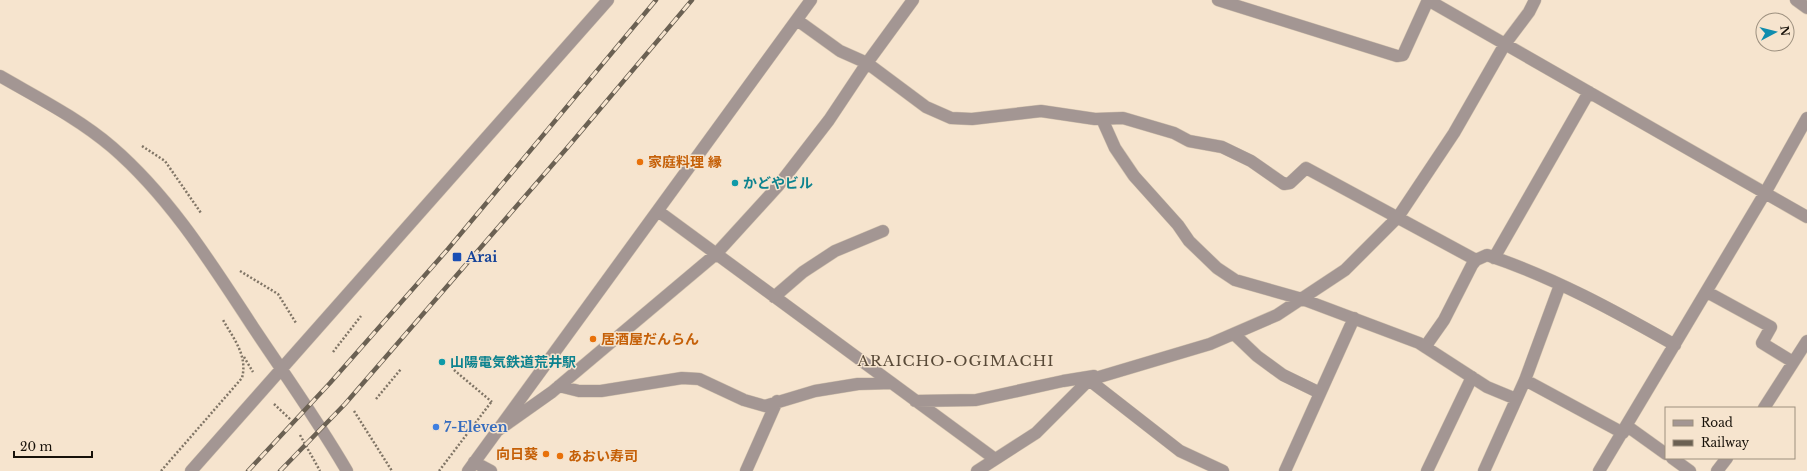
<svg xmlns="http://www.w3.org/2000/svg" width="1807" height="471" font-family="'Libre Baskerville','Noto Sans JP',serif">
	<style>
		.lines { fill: none; stroke-linecap: round; stroke-linejoin: round }
		.minor-casing { stroke: #d2c2ae; stroke-width: 13 }
		.path { stroke: #807566; stroke-width: 2.5; stroke-dasharray: 2 2; stroke-linecap: butt }
		.minor { stroke: #a39693; stroke-width: 12 }
		.rail-casing { stroke: #6b6153; stroke-width: 4.5 }
		.rail { stroke: #f6e4ce; stroke-width: 3; stroke-dasharray: 9; stroke-linecap: butt }
		.food-dot { fill: #e8710a; stroke: #f6e4ce; stroke-width: 1.5 }
		.culture-dot { fill: #0f9aa8; stroke: #f6e4ce; stroke-width: 1.5 }
		.transit-dot { fill: #1a4fb4; stroke: #f6e4ce; stroke-width: 1.5 }
		.shop-dot { fill: #3f7fe0; stroke: #f6e4ce; stroke-width: 1.5 }
		.labels { text-anchor: middle; stroke-width: 3; stroke-linejoin: round; paint-order: stroke }
		.food-label { font-size: 14px; font-weight: bold; fill: #c56008; stroke: #f6e4ce; text-anchor: start }
		.culture-label { font-size: 14px; font-weight: bold; fill: #0d838f; stroke: #f6e4ce; text-anchor: start }
		.transit-label { font-size: 14px; font-weight: bold; fill: #164399; stroke: #f6e4ce; text-anchor: start }
		.shop-label { font-size: 14px; font-weight: bold; fill: #366cbe; stroke: #f6e4ce; text-anchor: start }
		.neighbourhood-label { font-size: 15px; letter-spacing: 1px; fill: #594a38; stroke: #f6e4ce }
	</style>
	<rect width="100%" height="100%" fill="#f6e4ce"/>
	<g class="lines">
		<g class="minor-casing">
			<path id="minor" d="M 1218,0 L 1397,56 L 1403,55 L 1428,0
				M 1428,0 L 1807,217
				M 1796,0 L 1807,8
				M 797,20 L 840,51 L 867,63 L 926,107 L 951,118 L 972,119 L 1041,111 L 1095,119 L 1123,118 L 1174,133 L 1189,141 L 1222,147 L 1251,161 L 1284,184 L 1290,183 L 1306,168 L 1476,260
				M 0,76 C 38,98 78,118 112,147 C 170,197 211,263 253,327 C 285,375 318,421 347,471
				M 1102,119 L 1115,148 L 1134,176 L 1178,225 L 1189,241 L 1217,268 L 1235,280 L 1302,299 L 1419,343 L 1487,387 L 1516,399
				M 658,211 L 995,459
				M 1494,258 L 1589,92
				M 1707,292 L 1771,327 L 1762,343 L 1793,362
				M 774,297 L 803,272 L 835,251 L 883,231
				M 1234,334 L 1257,356 L 1283,375 L 1320,393
				M 1425,347 L 1444,320 L 1472,265 L 1476,260 L 1487,255 C 1553,277 1615,311 1675,345
				M 1089,380 L 1180,451 L 1223,471
				M 1525,380 L 1623,433
				M 559,386 L 579,391 L 601,391 L 682,378 L 699,379 L 744,400 L 765,406 L 815,391 L 858,384 L 892,383
				M 915,401 L 976,400 L 1063,381 L 1094,376
				M 1764,408 L 1807,341
				M 1627,426 L 1666,454
				M 497,431 L 552,392 L 716,254 L 778,186 L 829,120 L 867,63 L 913,0
				M 1672,458 L 1690,471
				M 474,462 L 491,471
				M 191,471 L 608,0
				M 468,471 L 811,0
				M 746,471 L 777,401
				M 977,471 L 1036,433 L 1089,380 L 1210,344 L 1277,315 L 1345,270 L 1398,217 L 1454,133 L 1505,44 L 1529,12 L 1535,0
				M 1285,471 L 1354,318
				M 1427,471 L 1472,377
				M 1484,471 L 1525,380 L 1560,285
				M 1599,471 L 1765,193 L 1807,118
				M 1717,471 L 1727,458"/>
		</g>
		<path class="path" d="M 142,146 L 165,161 L 201,213
			M 240,271 L 278,294 L 296,323
			M 333,352 L 361,316
			M 244,357 L 253,372
			M 454,370 L 492,402
			M 376,399 L 401,369
			M 274,404 L 291,420
			M 354,411 L 392,471
			M 300,435 L 320,471
			M 161,471 L 242,378 C 248,355 233,338 223,320
			M 439,471 L 492,401"/>
		<use href="#minor" class="minor"/>
		<g class="rail-casing">
			<path id="rail" d="M 248,471 L 330,383 L 448,249 L 656,0
				M 280,471 L 345,404 L 567,148 L 692,0"/>
		</g>
		<use href="#rail" class="rail"/>
	</g>
	<g class="food-dot">
		<circle cx="640" cy="162" r="4"/>
		<circle cx="593" cy="339" r="4"/>
		<circle cx="546" cy="454" r="4"/>
		<circle cx="560" cy="456" r="4"/>
	</g>
	<g class="culture-dot">
		<circle cx="735" cy="183" r="4"/>
		<circle cx="442" cy="362" r="4"/>
	</g>
	<rect class="transit-dot" x="452" y="252" width="10" height="10" rx="2"/>
	<circle class="shop-dot" cx="436" cy="427" r="4"/>
	<g class="labels">
		<g class="food-label">
			<text x="648" y="167">家庭料理 縁</text>
			<text x="601" y="344">居酒屋だんらん</text>
			<text x="538" y="459" text-anchor="end">向日葵</text>
			<text x="568" y="461">あおい寿司</text>
		</g>
		<g class="culture-label">
			<text x="743" y="188">かどやビル</text>
			<text x="450" y="367">山陽電気鉄道荒井駅</text>
		</g>
		<g class="transit-label">
			<text x="466" y="262">Arai</text>
		</g>
		<g class="shop-label">
			<text x="444" y="432">7-Eleven</text>
		</g>
		<g class="neighbourhood-label">
			<text x="956" y="366">ARAICHO-OGIMACHI</text>
		</g>
	</g>
	<rect x="1665" y="407" width="130" height="52" fill="#f6e4ce" stroke="#9d907f"/>
	<rect x="1673" y="420" width="20" height="6" fill="#a39693" stroke="#9d907f"/>
	<text x="1701" y="427" font-size="12" fill="#171109">Road</text>
	<rect x="1673" y="440" width="20" height="6" fill="#6b6153" stroke="#9d907f"/>
	<text x="1701" y="447" font-size="12" fill="#171109">Railway</text>
	<g transform="translate(1775 32) rotate(83)"><circle r="19" fill="#f6e4ce" stroke="#9d907f"/>
	<path d="M0-3L7 15L0 10L-7 15Z" fill="#108dae"/>
	<text y="-6" font-size="11" font-weight="bold" text-anchor="middle" fill="#171109">N</text>
	</g>
	<path d="M14 451v6h78v-6" fill="none" stroke="#171109" stroke-width="2"/>
	<text x="20" y="451" font-size="12" fill="#171109" stroke="#f6e4ce" stroke-width="3" paint-order="stroke">20 m</text>
</svg>
